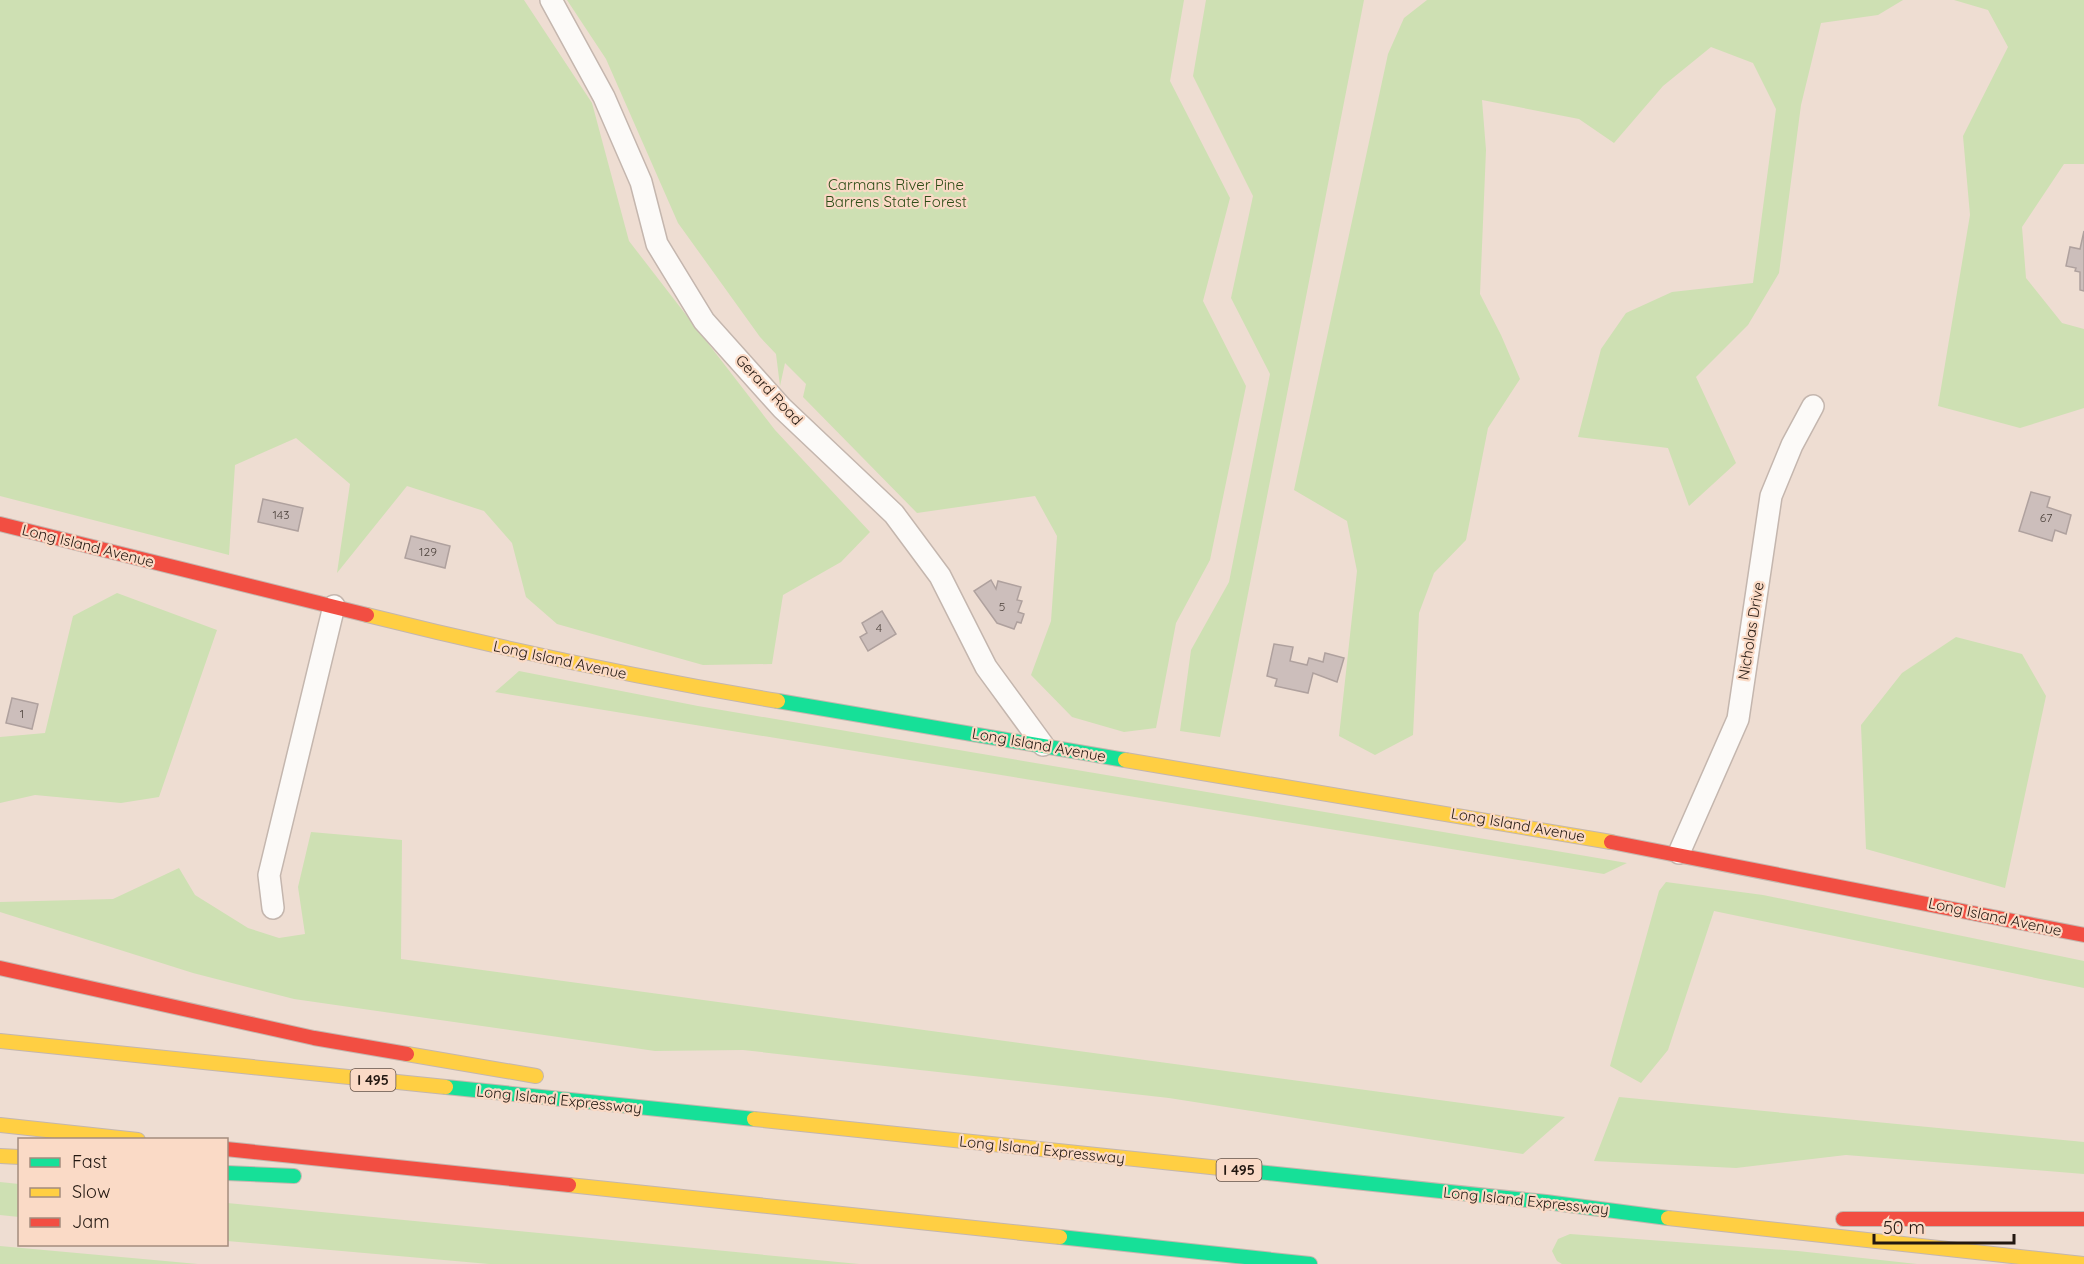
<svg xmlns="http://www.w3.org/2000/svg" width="2084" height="1264" font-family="Quicksand,sans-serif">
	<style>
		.green { fill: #cee0b3 }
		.building { fill: #ccbebb; stroke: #afa19e; stroke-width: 1.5 }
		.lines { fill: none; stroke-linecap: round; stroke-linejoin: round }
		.street-casing { stroke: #c4b6ae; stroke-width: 24 }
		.fast-casing { stroke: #c4b6ae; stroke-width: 16 }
		.slow-casing { stroke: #c4b6ae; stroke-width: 16 }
		.jam-casing { stroke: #c4b6ae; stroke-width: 16 }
		.street { stroke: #fcfaf8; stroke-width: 21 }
		.fast { stroke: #16e098; stroke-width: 14 }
		.slow { stroke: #ffcf43; stroke-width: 14 }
		.jam { stroke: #f24e42; stroke-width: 14 }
		.labels { text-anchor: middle; stroke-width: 4.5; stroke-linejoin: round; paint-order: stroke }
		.number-label { font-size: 12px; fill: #4d423c }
		.shield { fill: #fadac6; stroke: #645247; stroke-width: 1.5 }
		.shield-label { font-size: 14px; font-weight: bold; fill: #231811 }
		.park-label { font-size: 15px; fill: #2d4d17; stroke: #fadac6 }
		.street-label { font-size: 15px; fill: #231811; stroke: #fadac6 }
	</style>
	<rect width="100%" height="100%" fill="#eeddd2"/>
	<path class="green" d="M 0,0 L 524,0 L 592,103 L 629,241 L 775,430 L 870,532 L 841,562 L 783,595 L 772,664 L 703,665 L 557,624 L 526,597 L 512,543 L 484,511 L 407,486 L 337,573 L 350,484 L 296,438 L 235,465 L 229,555 L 0,496 Z
		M 567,0 L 1184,0 L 1170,81 L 1230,198 L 1203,301 L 1246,386 L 1210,560 L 1176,623 L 1156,728 L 1124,732 L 1072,717 L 1031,675 L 1051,621 L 1057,536 L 1035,496 L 917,513 L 803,397 L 806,384 L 785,363 L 780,386 L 776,354 L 760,337 L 678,223 L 606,59 Z
		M 1206,0 L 1364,0 L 1220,737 L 1180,731 L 1191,650 L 1229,582 L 1270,374 L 1231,298 L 1253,196 L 1193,76 Z
		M 1427,0 L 1903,0 L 1878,15 L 1821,23 L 1801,105 L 1779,273 L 1748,325 L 1696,377 L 1736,463 L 1689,506 L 1668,448 L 1578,437 L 1601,349 L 1626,313 L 1672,292 L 1753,283 L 1776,109 L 1753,63 L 1711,47 L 1663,86 L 1614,143 L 1579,119 L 1482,100 L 1486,150 L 1480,294 L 1501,335 L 1520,379 L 1488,428 L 1466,540 L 1434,573 L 1419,613 L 1413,735 L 1375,755 L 1339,736 L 1357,571 L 1347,521 L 1294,490 L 1388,54 L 1404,18 Z
		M 1954,0 L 2084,0 L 2084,164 L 2064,164 L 2022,227 L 2026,278 L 2062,323 L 2084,329 L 2084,408 L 2020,428 L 1938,406 L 1970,215 L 1963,136 L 2008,47 L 1988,10 Z
		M 117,593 L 217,630 L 159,797 L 121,803 L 35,795 L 0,803 L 0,737 L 45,733 L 73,616 Z
		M 1956,637 L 2022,654 L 2046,696 L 2005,888 L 1866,849 L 1861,725 L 1902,673 Z
		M 519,671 L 698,706 L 1627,863 L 1604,874 L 495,692 Z
		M 311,832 L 402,840 L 401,959 L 1565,1117 L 1523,1154 L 1169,1098 L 743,1050 L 655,1051 L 294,999 L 193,973 L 0,912 L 0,902 L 113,899 L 179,868 L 195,895 L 248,928 L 279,938 L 305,934 L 298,887 Z
		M 1666,882 L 1763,895 L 2084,961 L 2084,988 L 1714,911 L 1668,1050 L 1641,1083 L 1610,1066 L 1659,891 Z
		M 1619,1097 L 2084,1142 L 2084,1174 L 1846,1155 L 1736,1168 L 1594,1161 Z
		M 0,1182 L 19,1184 L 19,1217 L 0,1215 Z
		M 227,1203 L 859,1264 L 489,1264 L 227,1241 Z
		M 1570,1234 L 1798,1251 L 1917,1264 L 1562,1264 L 1557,1261 L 1552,1251 L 1558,1239 Z
		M 0,1246 L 198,1264 L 0,1264 Z"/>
	<path class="building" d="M 2084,231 L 2084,291 L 2080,290 L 2080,272 L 2075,271 L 2076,268 L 2066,266 L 2070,247 L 2080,249 Z
		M 2031,492 L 2050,497 L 2047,507 L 2071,515 L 2066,534 L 2055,530 L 2052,541 L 2019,531 Z
		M 263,499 L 303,508 L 298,531 L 258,522 Z
		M 411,536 L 450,546 L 445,568 L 405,558 Z
		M 991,580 L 996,589 L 998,581 L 1021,587 L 1017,600 L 1022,601 L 1018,612 L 1024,614 L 1021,623 L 1017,622 L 1014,629 L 997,623 L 974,591 Z
		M 882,611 L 896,634 L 868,651 L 860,637 L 867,633 L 862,623 Z
		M 1274,644 L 1293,647 L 1290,661 L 1307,665 L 1309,658 L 1323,662 L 1325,653 L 1344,658 L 1337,682 L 1313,673 L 1308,693 L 1275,686 L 1277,679 L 1267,676 Z
		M 12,698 L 38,704 L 32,729 L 6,723 Z"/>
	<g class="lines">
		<g class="street-casing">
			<path id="street" d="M 551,0 L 604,97 L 641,182 L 657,244 L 704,321 L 782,408 L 894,514 L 940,576 L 986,667 L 1043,745
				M 1679,853 L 1738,719 L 1771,496 L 1792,445 L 1813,406
				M 273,908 L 269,875 L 334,606"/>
		</g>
		<g class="fast-casing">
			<path id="fast" d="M 778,701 L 1125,760
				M 446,1087 L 754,1119
				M 1220,1168 L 1546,1202 L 1668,1218
				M 226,1173 L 294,1176
				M 1060,1237 L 1310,1264"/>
		</g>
		<g class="slow-casing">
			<path id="slow" d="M 367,615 C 503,649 640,678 778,701
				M 1125,760 L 1611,842
				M 0,1041 L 446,1087
				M 407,1054 L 536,1076
				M 754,1119 L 1220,1168
				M 0,1125 L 138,1140
				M 0,1156 L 20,1157
				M 569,1185 L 1060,1237
				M 1668,1218 L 2084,1264"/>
		</g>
		<g class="jam-casing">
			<path id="jam" d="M 0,524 L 367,615
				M 1611,842 L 2084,935
				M 0,968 L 314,1038 L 407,1054
				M 226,1149 L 569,1185
				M 1843,1219 L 2084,1219"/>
		</g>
		<use href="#street" class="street"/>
		<use href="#fast" class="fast"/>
		<use href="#slow" class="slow"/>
		<use href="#jam" class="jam"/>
	</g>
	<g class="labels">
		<g class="number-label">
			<text x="281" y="519">143</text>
			<text x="2046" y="522">67</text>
			<text x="428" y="556">129</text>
			<text x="1002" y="611">5</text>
			<text x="879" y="632">4</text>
			<text x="22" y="718">1</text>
		</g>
		<g class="shield">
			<rect x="350.5" y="1069" width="45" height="22" rx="4.5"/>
			<rect x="1216.5" y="1159" width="45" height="22" rx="4.5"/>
		</g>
		<g class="shield-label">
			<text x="373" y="1085">I 495</text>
			<text x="1239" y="1175">I 495</text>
		</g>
		<g class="park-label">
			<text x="896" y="190">Carmans River Pine<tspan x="896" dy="17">Barrens State Forest</tspan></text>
		</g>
		<g class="street-label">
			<text transform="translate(769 390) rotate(47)" y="5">Gerard Road</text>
			<text transform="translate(88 546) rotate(14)" y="5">Long Island Avenue</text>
			<text transform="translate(1751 631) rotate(-81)" y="5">Nicholas Drive</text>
			<text transform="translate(560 660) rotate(12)" y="5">Long Island Avenue</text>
			<text transform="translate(1039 745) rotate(10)" y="5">Long Island Avenue</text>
			<text transform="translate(1518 825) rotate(10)" y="5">Long Island Avenue</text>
			<text transform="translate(1995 917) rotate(12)" y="5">Long Island Avenue</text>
			<text transform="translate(559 1100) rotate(6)" y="5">Long Island Expressway</text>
			<text transform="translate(1042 1150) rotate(6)" y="5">Long Island Expressway</text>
			<text transform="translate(1526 1201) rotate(6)" y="5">Long Island Expressway</text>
		</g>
	</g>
	<rect x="18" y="1138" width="210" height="108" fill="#fadac6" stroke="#a48c7e" stroke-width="1.5"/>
	<rect x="30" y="1158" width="30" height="9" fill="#16e098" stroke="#a48c7e" stroke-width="1.5"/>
	<text x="72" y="1168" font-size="18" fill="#231811">Fast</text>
	<rect x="30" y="1188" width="30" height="9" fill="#ffcf43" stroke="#a48c7e" stroke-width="1.5"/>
	<text x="72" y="1198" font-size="18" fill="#231811">Slow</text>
	<rect x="30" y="1218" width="30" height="9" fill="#f24e42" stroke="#a48c7e" stroke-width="1.5"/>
	<text x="72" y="1228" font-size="18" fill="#231811">Jam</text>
	<path d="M1874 1234v9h140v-9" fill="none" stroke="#231811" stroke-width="3"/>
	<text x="1883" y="1234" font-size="18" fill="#231811" stroke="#fadac6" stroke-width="4.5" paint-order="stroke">50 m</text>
</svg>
